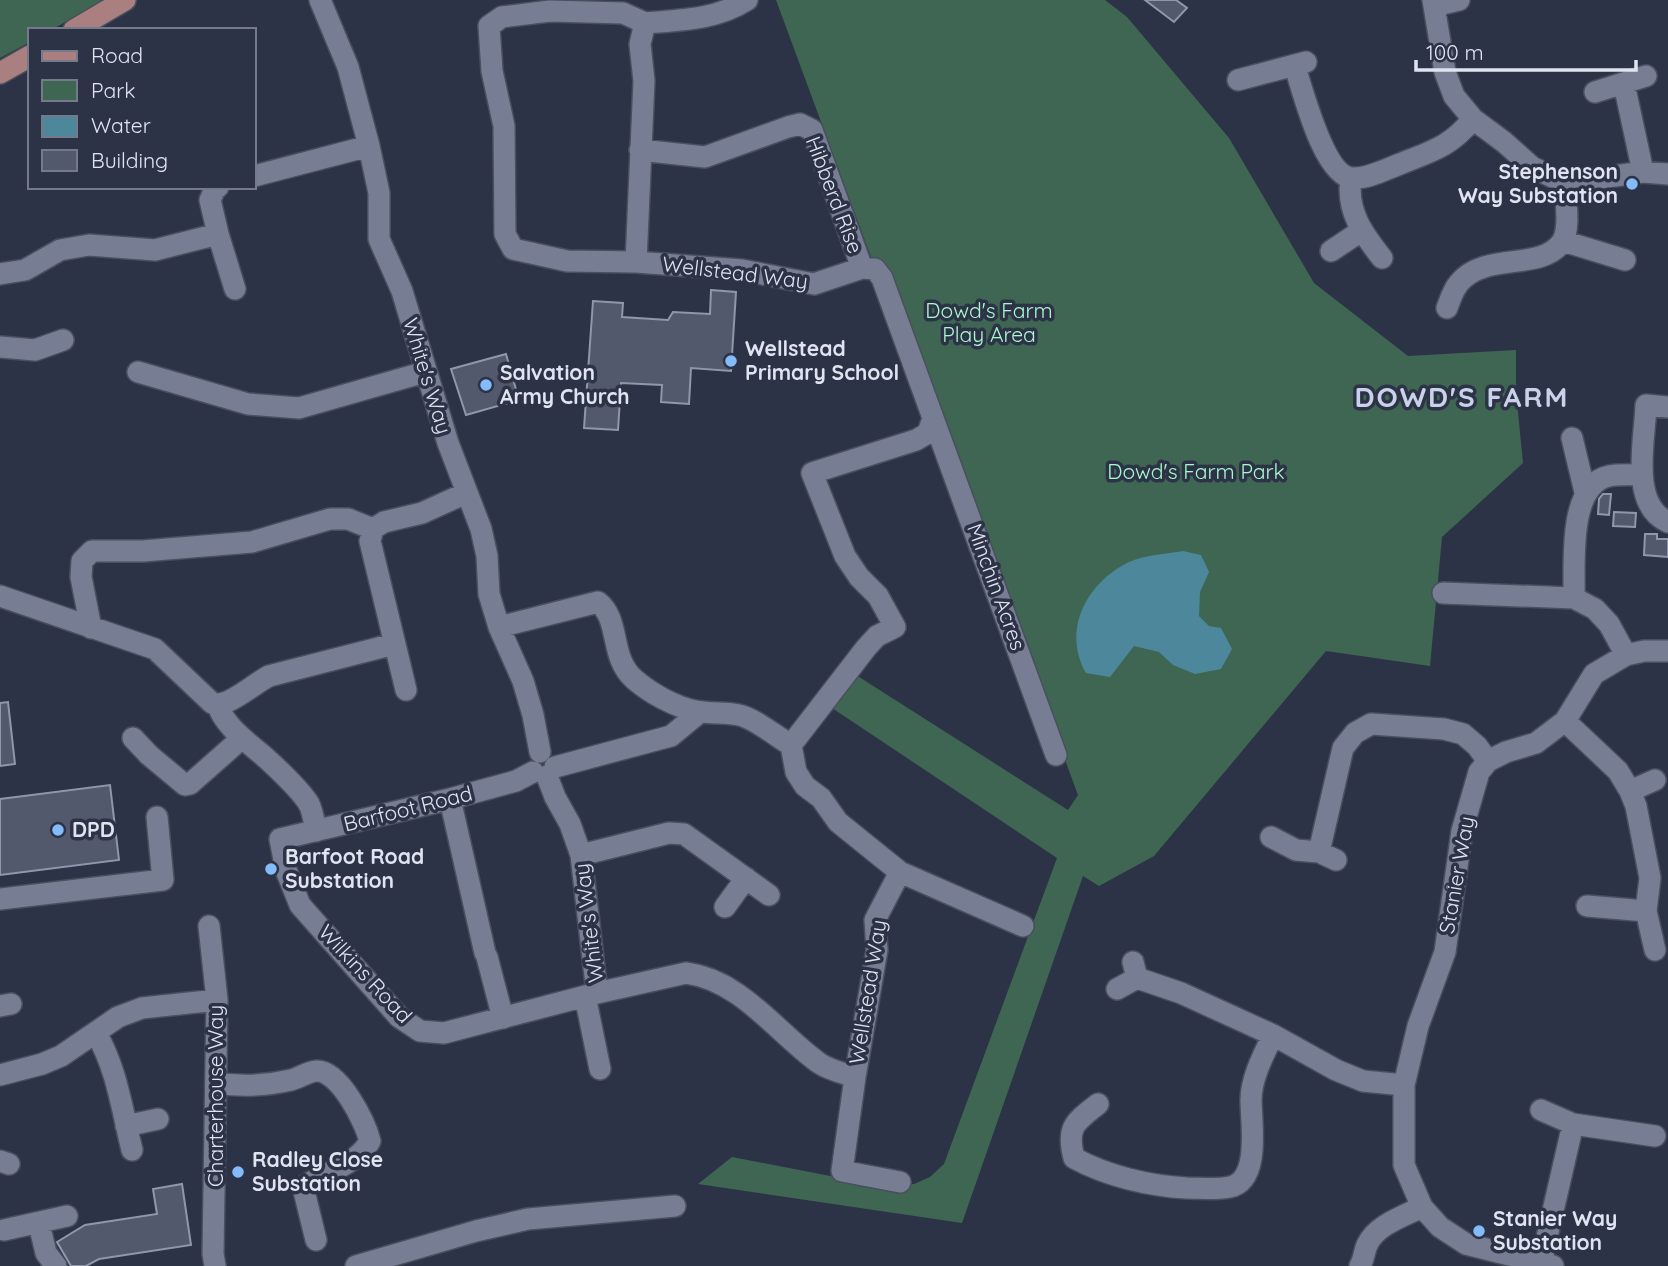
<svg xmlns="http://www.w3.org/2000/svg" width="1668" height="1266" viewBox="0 0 1668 1266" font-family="Quicksand,sans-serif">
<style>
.green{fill:#3f6652}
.water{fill:#4d879c}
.building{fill:#52596d;stroke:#8f97ad;stroke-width:2}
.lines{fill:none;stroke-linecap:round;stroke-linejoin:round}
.minor-casing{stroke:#4a4f5e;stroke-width:24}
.major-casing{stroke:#4a4f5e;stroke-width:24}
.minor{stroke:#777e94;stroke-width:21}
.major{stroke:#a9807f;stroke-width:21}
.poi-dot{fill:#84bcfb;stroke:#2d3346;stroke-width:2.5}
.labels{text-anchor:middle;stroke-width:7;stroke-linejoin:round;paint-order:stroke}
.poi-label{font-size:21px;font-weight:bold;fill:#e0e4f1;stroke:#2d3346;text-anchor:start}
.street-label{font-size:21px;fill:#e0e4f1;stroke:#2d3346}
.park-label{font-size:21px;fill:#a7f8cd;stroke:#2d3346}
.district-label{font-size:28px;font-weight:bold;letter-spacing:2px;fill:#cad2ea;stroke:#2d3346}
</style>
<rect width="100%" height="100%" fill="#2d3346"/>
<!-- green -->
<path class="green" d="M 0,0 L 105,0 L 51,30 L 30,30 L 30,42 L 0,58 Z
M 776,0 L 1105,0 L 1127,17 L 1229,138 L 1314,283 L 1408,356 L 1516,350 L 1516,392 L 1523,463 L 1442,537 L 1430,666 L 1326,651 L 1154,856 L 1099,886 L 1083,876 L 962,1223 L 698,1184 L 732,1157 L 887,1187 L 914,1184 L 930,1177 L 944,1164 L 1057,858 L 832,708 L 856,675 L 1068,810 L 1078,795 L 883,265 L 871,257 Z"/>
<!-- water -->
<path class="water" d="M 1183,551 L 1201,555 L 1209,572 L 1200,592 L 1199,616 L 1209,626 L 1221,628 L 1232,649 L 1221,669 L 1195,674 L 1173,665 L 1159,652 L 1134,646 L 1110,677 L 1086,673 C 1062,630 1086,583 1129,562 C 1144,555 1166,554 1183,551 Z"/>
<!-- building -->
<path class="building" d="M 1145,0 L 1176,0 L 1187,8 L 1174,22 Z
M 711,290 L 736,292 L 731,371 L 691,368 L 689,404 L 661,402 L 662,385 L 621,383 L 618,430 L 584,428 L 593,301 L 623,303 L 622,317 L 668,320 L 673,312 L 710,314 Z
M 506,354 L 519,400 L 466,415 L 451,369 Z
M 1603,494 L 1611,494 L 1609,515 L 1598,514 L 1599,499 Z
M 1614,512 L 1636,513 L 1635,527 L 1613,526 Z
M 1645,534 L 1657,534 L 1657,539 L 1668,539 L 1668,557 L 1644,555 Z
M 8,702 L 15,764 L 0,766 L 0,703 Z
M 110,785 L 119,860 L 0,875 L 0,799 Z
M 182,1184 L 191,1245 L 99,1259 L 86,1266 L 71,1266 L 57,1242 L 85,1225 L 157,1214 L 153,1189 Z"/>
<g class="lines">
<!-- minor casing -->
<g class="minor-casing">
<path id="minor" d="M 320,0 L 348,67 L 369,146 L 379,193 L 379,239 L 402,291 L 448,443 L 481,529 L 487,556 L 489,594 L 499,627 L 523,681 L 533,715 L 540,752
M 747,0 C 716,20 680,20 645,23 L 640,44 L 644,81 L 636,262 L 742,270 L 814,284 L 862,268 L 875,269 L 882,278 L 1056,755
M 1433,0 L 1445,72 L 1454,96 L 1473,119 L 1504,142 L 1532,167 L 1565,183 L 1643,172 L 1668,174
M 1434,6 L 1459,0
M 1295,67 C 1303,91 1324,177 1353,178 C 1368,179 1386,169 1400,164 C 1432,151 1450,147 1473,119
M 1238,80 L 1306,62
M 1624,84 L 1643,172
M 1595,92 L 1646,76
M 640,150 L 705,157 L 788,127 L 800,124 L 812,130 L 862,268
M 254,176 L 369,146
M 1351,179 C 1346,211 1363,234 1382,258
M 218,187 L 215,189 L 210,200 L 218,234 L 235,289
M 1563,241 L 1625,260
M 1331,251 L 1361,231
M 636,262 L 567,261 L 513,249 L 505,234 L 504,126 L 492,71 L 489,26 L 502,17 L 550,11 L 623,13 L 645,23
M 0,274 L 25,270 L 60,250 L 89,245 L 155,250 L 218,234
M 1447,308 C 1450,300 1453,290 1459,283 C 1485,251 1541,272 1562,242 C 1571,228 1565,199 1565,183
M 0,347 L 35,350 L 63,340
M 138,372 L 248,404 L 299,408 L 425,372
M 1668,407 L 1646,405 C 1645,439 1629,505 1668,522
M 932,421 L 928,433 L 916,440 L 812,473 L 845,556 L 859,577 L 878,596 L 895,627 L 877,636 L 866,648 L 791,745 L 796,772 L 805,786 L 821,798 L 838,822 L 859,839 L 900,872 L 1023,926
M 1572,438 L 1585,492
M 1443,593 L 1574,598 L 1595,609 L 1609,624 L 1626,655
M 0,596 L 155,649 L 212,703 C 227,709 253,684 269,676 L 394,644
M 1574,598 C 1575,565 1567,485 1609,476 C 1619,474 1631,475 1642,475
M 499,627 L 598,602 C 621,620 609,657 634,679 C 650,693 675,707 696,711 C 710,714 726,712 739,715 C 754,718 777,737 791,745
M 91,628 L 81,577 L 82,561 L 92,551 L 143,551 L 252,542 L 330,519 L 348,519 L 373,529
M 406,690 L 370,541 L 373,529 L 384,522 L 422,513 L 466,493
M 218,706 C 224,723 240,736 254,748 C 268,759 300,789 309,804 C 313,812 314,822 316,831
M 1565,721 L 1618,771 L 1630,791 L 1636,806 L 1650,878 L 1646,911 L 1655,950
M 133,738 L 149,755 L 185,785 L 190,784 L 242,738
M 555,767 L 671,736 L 700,712
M 533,772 L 516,781 L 450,799 L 280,839 L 286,870 L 300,905 L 399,1017 L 420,1031 L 444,1033 L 597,993 L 686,973 C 741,980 777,1033 819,1063 C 829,1070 843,1073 855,1077 L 877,950 L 875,920 L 900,872
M 547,776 L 555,797 L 570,824 L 581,855 L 597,993
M 1630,791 L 1655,780
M 450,799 L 485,953
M 1271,837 L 1296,850 L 1319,852 L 1336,860
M 1319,852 L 1343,748 L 1355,733 L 1371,724 L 1444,729 L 1463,734 L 1477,746 L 1488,761
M 581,855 L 669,833 L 684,834 L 769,895
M 0,899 L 163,880 L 157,817
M 1587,906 L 1646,911
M 725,907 L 746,878
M 209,926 L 217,1000 L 213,1254 L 215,1266
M 487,957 L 503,1018
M 1133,962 L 1137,978 L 1181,993 L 1273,1035 L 1336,1070 L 1363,1081 L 1404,1085
M 1117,989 L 1137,978
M 585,996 L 600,1069
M 0,1006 L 11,1004
M 96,1033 C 117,1069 122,1110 132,1150
M 0,1075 L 42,1064 L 61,1056 L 118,1017 L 142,1008 L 217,1000
M 855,1077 L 842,1171 L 900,1182
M 216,1083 C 242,1087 265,1086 291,1080 C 299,1078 309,1071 317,1071 C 340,1071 365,1122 370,1141 C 357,1165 325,1172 303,1187 L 316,1240
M 1098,1104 C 1075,1122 1066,1127 1074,1158 C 1107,1176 1149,1186 1187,1188 C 1201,1188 1216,1190 1230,1187 C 1261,1180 1251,1122 1251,1100 C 1251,1078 1264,1054 1273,1035
M 1541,1110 L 1573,1124 L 1655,1136
M 126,1126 L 158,1119
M 0,1161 L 9,1164
M 39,1224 L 46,1253 L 56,1266
M 4,1230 L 67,1216
M 1541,1263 L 1573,1124
M 356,1266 L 476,1231 L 528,1219 L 675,1206
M 1360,1266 C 1364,1259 1364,1252 1367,1245 C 1376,1225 1404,1216 1422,1207
M 1553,1266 L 1466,1244 L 1440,1227 L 1422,1207 L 1404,1165 L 1404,1085 L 1418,1026 L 1445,952 L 1462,831 L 1479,772 L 1488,761 L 1506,752 L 1536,743 L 1565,721 L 1594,674 L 1626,655 L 1644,651 L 1668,651"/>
</g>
<!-- major casing -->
<g class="major-casing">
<path id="major" d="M 74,30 L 125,0
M 0,73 L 30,56"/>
</g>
<!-- minor -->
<use href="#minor" class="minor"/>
<!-- major -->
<use href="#major" class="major"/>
</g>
<!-- markers -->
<g class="poi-dot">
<circle cx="1632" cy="184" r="7"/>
<circle cx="731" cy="361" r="7"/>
<circle cx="486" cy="385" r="7"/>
<circle cx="58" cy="830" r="7"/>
<circle cx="271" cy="869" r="7"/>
<circle cx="238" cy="1172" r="7"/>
<circle cx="1479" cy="1231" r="7"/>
</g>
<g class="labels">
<!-- poi labels -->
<g class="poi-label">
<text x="1618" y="179" text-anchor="end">Stephenson<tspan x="1618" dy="24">Way Substation</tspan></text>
<text x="745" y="356">Wellstead<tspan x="745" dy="24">Primary School</tspan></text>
<text x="500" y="380">Salvation<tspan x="500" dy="24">Army Church</tspan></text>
<text x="72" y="837">DPD</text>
<text x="285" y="864">Barfoot Road<tspan x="285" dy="24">Substation</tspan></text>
<text x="252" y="1167">Radley Close<tspan x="252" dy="24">Substation</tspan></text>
<text x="1493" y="1226">Stanier Way<tspan x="1493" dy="24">Substation</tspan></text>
</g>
<!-- street labels -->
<g class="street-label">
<text transform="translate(834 195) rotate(69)" y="7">Hibberd Rise</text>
<text transform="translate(735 273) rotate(7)" y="7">Wellstead Way</text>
<text transform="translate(427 376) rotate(73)" y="7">White's Way</text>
<text transform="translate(996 587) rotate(70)" y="7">Minchin Acres</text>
<text transform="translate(408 809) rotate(-14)" y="7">Barfoot Road</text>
<text transform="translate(1457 875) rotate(-80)" y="7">Stanier Way</text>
<text transform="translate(589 923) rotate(-97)" y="7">White's Way</text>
<text transform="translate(365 974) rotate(47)" y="7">Wilkins Road</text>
<text transform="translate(868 992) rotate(-81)" y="7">Wellstead Way</text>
<text transform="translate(216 1096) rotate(-90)" y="7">Charterhouse Way</text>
</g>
<!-- park labels -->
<g class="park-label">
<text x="989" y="318">Dowd's Farm<tspan x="989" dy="24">Play Area</tspan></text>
<text x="1196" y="479">Dowd's Farm Park</text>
</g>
<!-- district labels -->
<g class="district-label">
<text x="1462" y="407">DOWD'S FARM</text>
</g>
</g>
<!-- legend -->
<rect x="28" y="28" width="228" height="161" fill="#2d3346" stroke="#757a8a" stroke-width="2"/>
<rect x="42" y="51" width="35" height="10" fill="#a9807f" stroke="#757a8a" stroke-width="2"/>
<text x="91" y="63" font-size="21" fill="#e0e4f1">Road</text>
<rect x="42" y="80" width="35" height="21" fill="#3f6652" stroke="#757a8a" stroke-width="2"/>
<text x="91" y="98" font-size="21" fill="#e0e4f1">Park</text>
<rect x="42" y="116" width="35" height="21" fill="#4d879c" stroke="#757a8a" stroke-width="2"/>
<text x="91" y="133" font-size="21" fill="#e0e4f1">Water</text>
<rect x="42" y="150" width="35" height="21" fill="#52596d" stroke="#757a8a" stroke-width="2"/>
<text x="91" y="168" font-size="21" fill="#e0e4f1">Building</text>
<!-- scale -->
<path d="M1416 60v10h220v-10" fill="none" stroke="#e0e4f1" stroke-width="3.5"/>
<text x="1426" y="60" font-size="21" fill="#e0e4f1" stroke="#2d3346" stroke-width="5" paint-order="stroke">100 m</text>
</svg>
